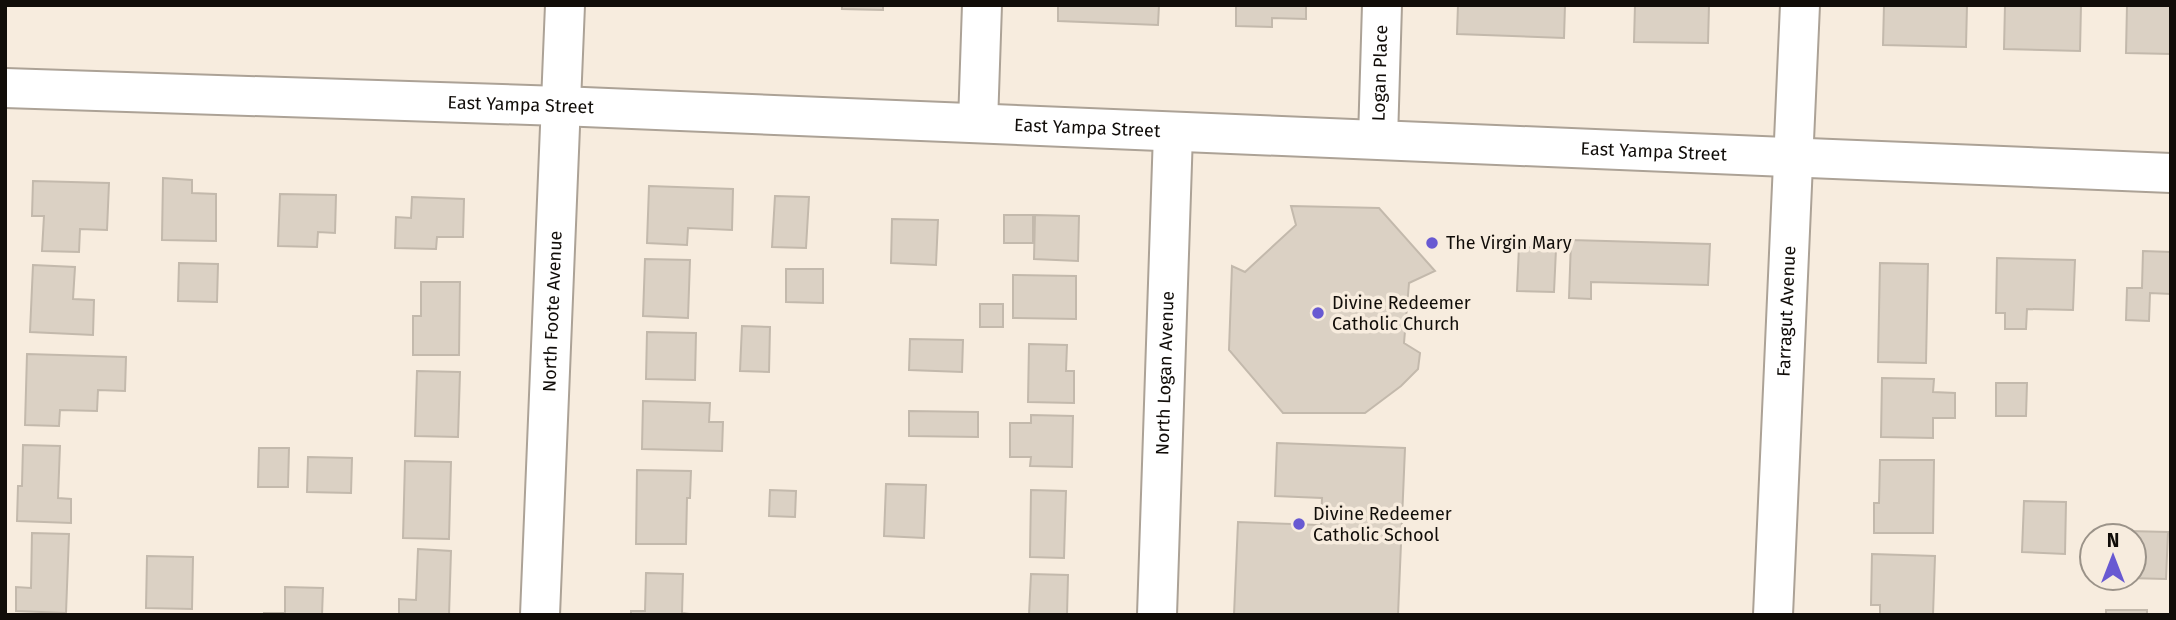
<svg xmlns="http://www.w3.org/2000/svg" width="2176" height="620" viewBox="0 0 2176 620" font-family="'Fira Sans',sans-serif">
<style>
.building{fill:#dbd1c4;stroke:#c3b9ac;stroke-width:2}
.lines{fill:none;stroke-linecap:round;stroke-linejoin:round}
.minor-casing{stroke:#aca296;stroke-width:42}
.minor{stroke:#fff;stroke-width:38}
.poi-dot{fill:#6859d2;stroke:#f7ecde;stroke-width:2.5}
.labels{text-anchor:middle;stroke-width:7;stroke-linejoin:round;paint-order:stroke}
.street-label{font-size:18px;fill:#110d09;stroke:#f7ecde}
.poi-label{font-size:18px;fill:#110d09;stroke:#f7ecde;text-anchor:start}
</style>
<rect width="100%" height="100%" fill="#f7ecde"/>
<!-- building -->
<path class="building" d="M 842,5 L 883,5 L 883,10 L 842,9 Z
M 1058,5 L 1159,5 L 1158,25 L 1058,21 Z
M 1236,5 L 1306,5 L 1306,19 L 1272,18 L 1272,27 L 1236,26 Z
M 1458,5 L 1565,5 L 1564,38 L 1457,34 Z
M 1635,5 L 1709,5 L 1708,43 L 1634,42 Z
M 1884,5 L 1967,5 L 1966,47 L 1883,45 Z
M 2005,5 L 2081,5 L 2080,51 L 2004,49 Z
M 2127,5 L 2171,5 L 2171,54 L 2126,53 Z
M 163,178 L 192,180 L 192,193 L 216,194 L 216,241 L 162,240 Z
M 33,181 L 109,183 L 107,230 L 80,229 L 79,252 L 42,251 L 44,216 L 32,216 Z
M 649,186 L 733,189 L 732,230 L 688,228 L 687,245 L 647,243 Z
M 280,194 L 336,195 L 335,233 L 318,232 L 317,247 L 278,246 Z
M 775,196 L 809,197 L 806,248 L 772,247 Z
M 412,197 L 464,199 L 463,237 L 437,237 L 436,249 L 395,248 L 396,217 L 411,218 Z
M 1291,206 L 1379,208 L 1435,271 L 1409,283 L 1404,343 L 1420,353 L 1418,369 L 1401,386 L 1365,413 L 1283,413 L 1229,350 L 1232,266 L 1245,272 L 1296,225 Z
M 1004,215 L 1033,215 L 1033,243 L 1004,243 Z
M 1035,215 L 1079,216 L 1078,261 L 1034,259 Z
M 892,219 L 938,220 L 936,265 L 891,263 Z
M 1571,240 L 1710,244 L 1708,285 L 1591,282 L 1591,299 L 1569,298 Z
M 1519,247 L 1556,249 L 1554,292 L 1517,291 Z
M 2143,251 L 2171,252 L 2171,294 L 2150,293 L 2149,321 L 2126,320 L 2127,288 L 2142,288 Z
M 1997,258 L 2075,260 L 2073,310 L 2027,309 L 2026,329 L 2005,329 L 2005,313 L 1996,313 Z
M 645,259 L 690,260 L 688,318 L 643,316 Z
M 179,263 L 218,264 L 217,302 L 178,301 Z
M 1880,263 L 1928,264 L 1926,363 L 1878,362 Z
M 33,265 L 75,267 L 73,299 L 94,300 L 93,335 L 30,332 Z
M 786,269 L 823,269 L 823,303 L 786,302 Z
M 1013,275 L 1076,276 L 1076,319 L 1013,318 Z
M 421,282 L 460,282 L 459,355 L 413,355 L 413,316 L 421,316 Z
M 980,304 L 1003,304 L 1003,327 L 980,327 Z
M 742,326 L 770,327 L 769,372 L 740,371 Z
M 647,332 L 696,333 L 695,380 L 646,379 Z
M 910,339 L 963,340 L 962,372 L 909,370 Z
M 1029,344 L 1067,345 L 1066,371 L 1074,371 L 1074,403 L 1028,402 Z
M 27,354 L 126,357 L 125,391 L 98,390 L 97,411 L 60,410 L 59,426 L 25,425 Z
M 417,371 L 460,372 L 458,437 L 415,436 Z
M 1882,378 L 1934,379 L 1933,392 L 1955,393 L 1955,418 L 1933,418 L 1933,438 L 1881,437 Z
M 1996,383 L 2027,383 L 2026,416 L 1996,416 Z
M 643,401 L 710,403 L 709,422 L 723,422 L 722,451 L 642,449 Z
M 909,411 L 978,412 L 978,437 L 909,436 Z
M 1031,415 L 1073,416 L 1072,467 L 1030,466 L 1031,457 L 1010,457 L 1010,423 L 1031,423 Z
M 1277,443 L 1405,448 L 1398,615 L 1234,615 L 1238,522 L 1321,525 L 1322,498 L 1275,496 Z
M 23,445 L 60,446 L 58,498 L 71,499 L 71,523 L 17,521 L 18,486 L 22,486 Z
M 259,448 L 289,448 L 288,487 L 258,487 Z
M 308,457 L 352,458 L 351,493 L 307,492 Z
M 1880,460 L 1934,460 L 1933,533 L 1874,533 L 1874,503 L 1879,503 Z
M 405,461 L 451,462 L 449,539 L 403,538 Z
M 637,470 L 691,471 L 690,498 L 687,498 L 686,544 L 636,544 Z
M 886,484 L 926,485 L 924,538 L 884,536 Z
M 770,490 L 796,491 L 795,517 L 769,516 Z
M 1031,490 L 1066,491 L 1064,558 L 1030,557 Z
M 2024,501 L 2066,502 L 2065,554 L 2022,552 Z
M 2128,531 L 2168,532 L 2166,579 L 2127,578 L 2134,578 L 2134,536 L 2128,536 Z
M 32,533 L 69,534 L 66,613 L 16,611 L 16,587 L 31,588 Z
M 418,549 L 451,551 L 449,615 L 399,615 L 399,599 L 416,600 Z
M 1872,554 L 1935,556 L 1933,615 L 1880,615 L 1880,605 L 1871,605 Z
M 147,556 L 193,557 L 192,609 L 146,608 Z
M 646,573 L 683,574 L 682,613 L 698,615 L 631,615 L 631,611 L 645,611 Z
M 1031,574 L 1068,575 L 1067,615 L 1029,615 Z
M 285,587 L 323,588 L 322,615 L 264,615 L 264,613 L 285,613 Z
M 2106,610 L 2147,610 L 2147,615 L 2106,615 Z"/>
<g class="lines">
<!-- minor casing -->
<g class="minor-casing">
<g id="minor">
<path id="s1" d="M 5,88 L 560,106 L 2171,173"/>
<path d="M 978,123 L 982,5"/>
<path id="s2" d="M 1378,139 L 1382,5"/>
<path id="s3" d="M 540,615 L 565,5"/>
<path id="s4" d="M 1157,615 L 1173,133"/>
<path id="s5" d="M 1773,615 L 1800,5"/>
</g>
</g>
<!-- minor -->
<use href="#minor" class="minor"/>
</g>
<!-- markers -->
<g class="poi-dot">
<circle cx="1432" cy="243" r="7"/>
<circle cx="1318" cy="313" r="7"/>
<circle cx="1299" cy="524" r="7"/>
</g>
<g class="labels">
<!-- street labels -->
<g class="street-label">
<text dy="6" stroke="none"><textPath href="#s2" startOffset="66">Logan Place</textPath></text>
<text dy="6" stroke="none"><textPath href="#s1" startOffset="516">East Yampa Street</textPath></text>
<text dy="6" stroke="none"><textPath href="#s1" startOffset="1083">East Yampa Street</textPath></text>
<text dy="6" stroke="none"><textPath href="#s1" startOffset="1650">East Yampa Street</textPath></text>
<text dy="6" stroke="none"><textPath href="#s3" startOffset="304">North Foote Avenue</textPath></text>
<text dy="6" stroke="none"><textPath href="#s5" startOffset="304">Farragut Avenue</textPath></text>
<text dy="6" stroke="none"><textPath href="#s4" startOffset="242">North Logan Avenue</textPath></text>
</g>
<!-- poi labels -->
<g class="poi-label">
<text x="1446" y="249">The Virgin Mary</text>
<text x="1332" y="309">Divine Redeemer<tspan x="1332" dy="21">Catholic Church</tspan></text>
<text x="1313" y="520">Divine Redeemer<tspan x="1313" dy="21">Catholic School</tspan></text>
</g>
</g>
<!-- border -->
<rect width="2176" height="620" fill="none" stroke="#110d09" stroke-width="14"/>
<!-- north arrow -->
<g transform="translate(2113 557)"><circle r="33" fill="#f7ecde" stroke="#9b9389" stroke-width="2"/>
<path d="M0-5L12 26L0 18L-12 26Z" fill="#6859d2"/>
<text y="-10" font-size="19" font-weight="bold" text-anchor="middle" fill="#110d09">N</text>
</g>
</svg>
